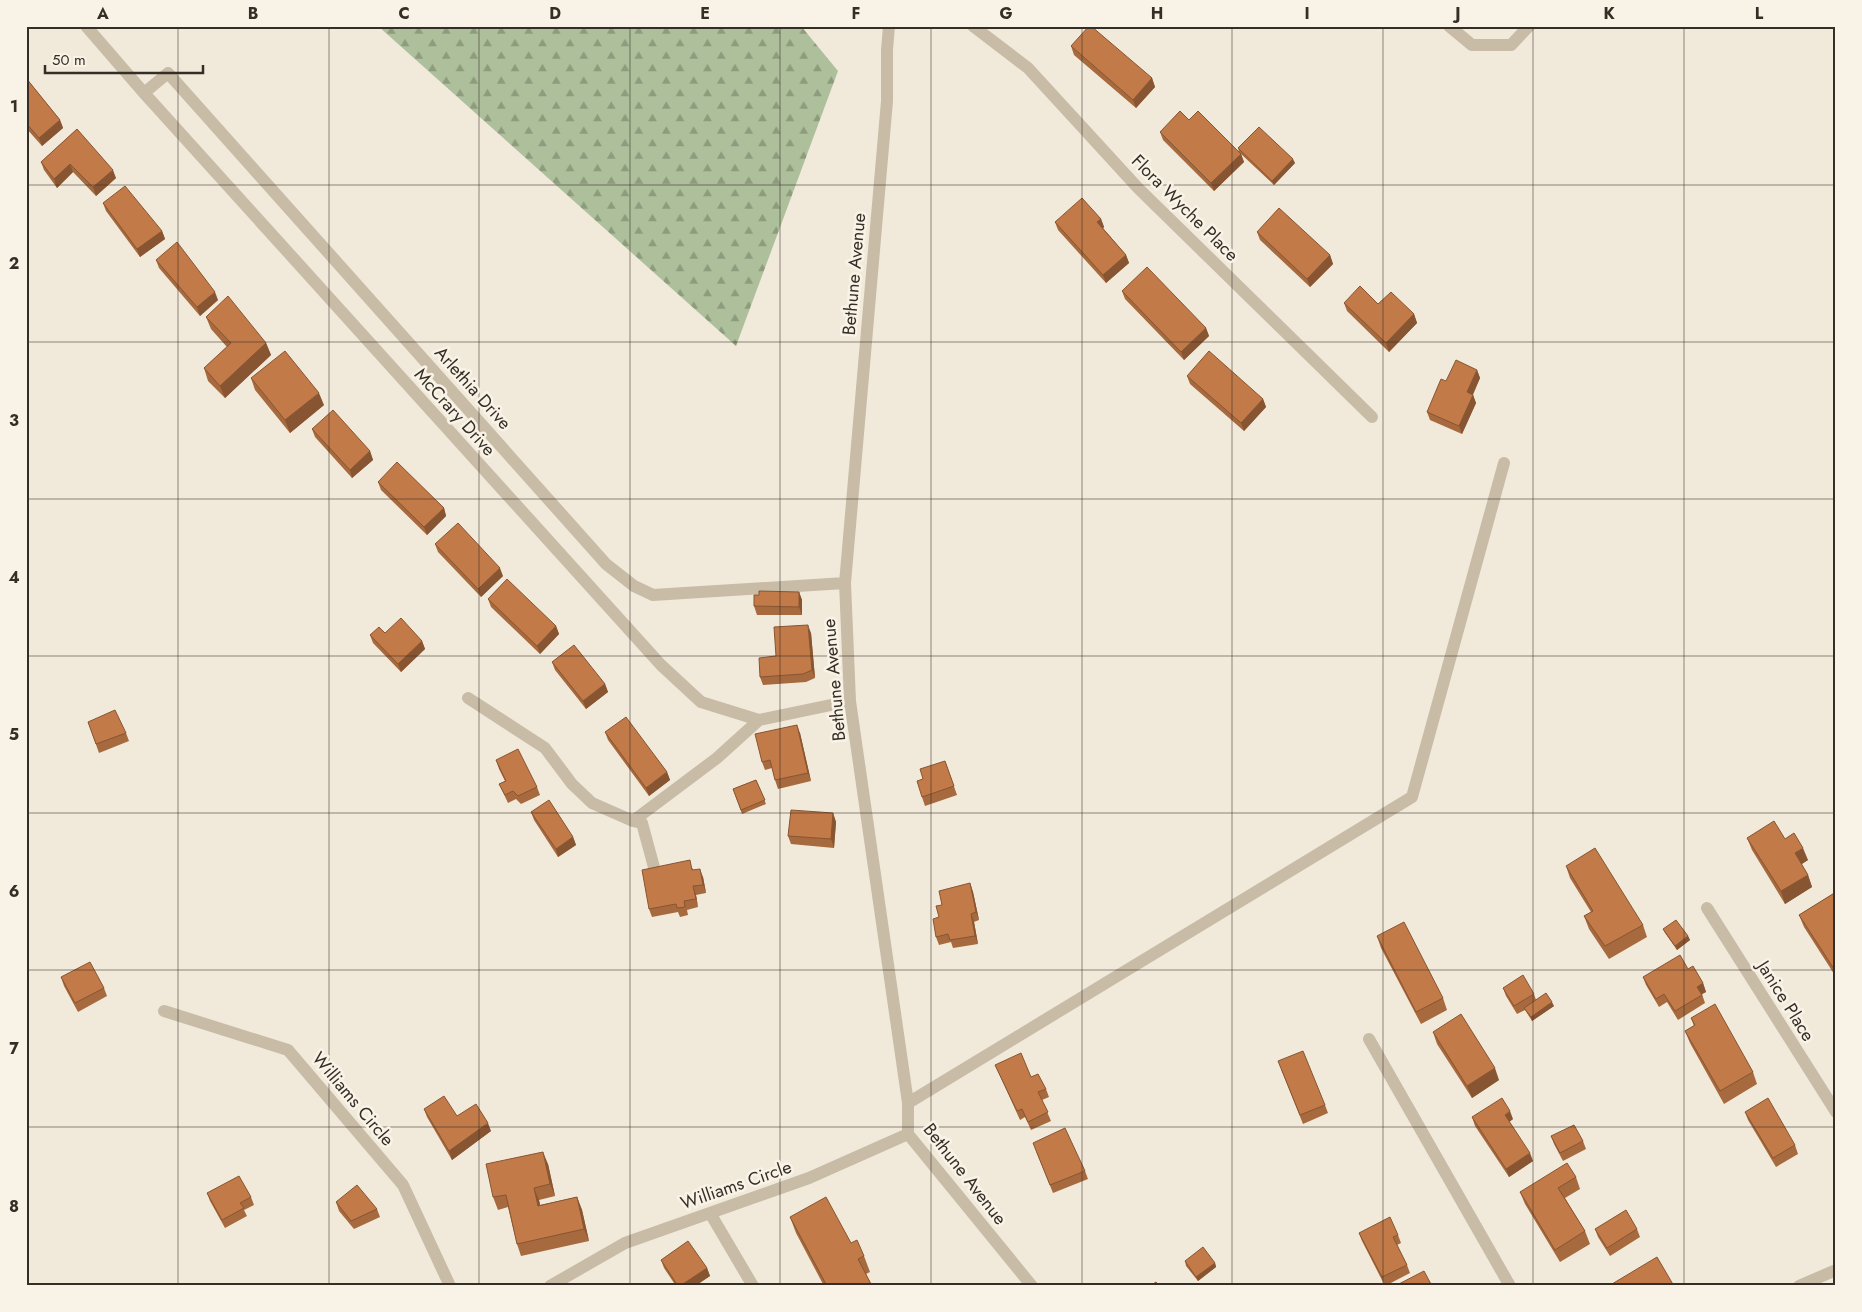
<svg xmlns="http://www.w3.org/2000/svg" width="1862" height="1312" viewBox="0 0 1862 1312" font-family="Jost,sans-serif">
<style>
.forest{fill:url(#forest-firs)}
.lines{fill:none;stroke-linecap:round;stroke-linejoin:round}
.minor{stroke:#c8bca7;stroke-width:12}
.wall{fill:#a7693e}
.shaded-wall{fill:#885532}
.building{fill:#c27a48;stroke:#885532}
.grid{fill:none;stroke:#352e27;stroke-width:1;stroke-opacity:0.55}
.labels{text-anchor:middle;stroke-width:5;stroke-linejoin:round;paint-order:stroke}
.street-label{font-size:18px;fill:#352e27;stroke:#f9f3e7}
.neatline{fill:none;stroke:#352e27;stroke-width:2}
.grid-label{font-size:16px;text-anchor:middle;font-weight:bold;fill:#352e27}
</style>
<defs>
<pattern id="forest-firs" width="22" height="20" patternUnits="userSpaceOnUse" patternTransform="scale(1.25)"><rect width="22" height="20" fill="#adbf9b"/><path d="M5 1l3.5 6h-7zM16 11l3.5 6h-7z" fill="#8e9c7e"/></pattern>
</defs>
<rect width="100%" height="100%" fill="#f1eadb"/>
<!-- forest -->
<path class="forest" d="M 378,26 L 801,26 L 838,71 L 736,346 Z"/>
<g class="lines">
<!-- minor -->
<path class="minor" d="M 86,26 L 144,93 L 661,665 L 701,702 L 759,720 L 850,701
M 889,26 L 887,50 L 887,101 L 845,583 L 850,701 L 908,1103 L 908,1134 L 1032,1286
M 973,26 L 1028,68 L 1138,188 L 1372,417
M 1449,26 L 1472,45 L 1511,45 L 1529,26
M 144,93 L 168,73 L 606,564 L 634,586 L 653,595 L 845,583
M 468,698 L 545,748 L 572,784 L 592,803 L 633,821 L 717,758 L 759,720
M 633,821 L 642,823 L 655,871
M 1707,908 L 1836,1112
M 164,1011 L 288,1050 L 403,1185 L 450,1286
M 1369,1039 L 1510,1286
M 908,1103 L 1412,797 L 1504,463
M 710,1213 L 753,1286
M 550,1286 L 625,1243 L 809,1178 L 908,1134
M 1799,1286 L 1836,1270"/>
</g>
<!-- wall -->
<path class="wall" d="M 1071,46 L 1152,78 L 1155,87 L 1136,108 L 1074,55 Z
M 26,78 L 60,120 L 63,128 L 42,146 L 26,128 Z
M 1189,120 L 1239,152 L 1238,148 L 1295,163 L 1274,185 L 1241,154 L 1244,162 L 1214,191 L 1163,140 L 1160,132 Z
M 77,129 L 116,178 L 96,196 L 73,172 L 57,188 L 44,170 L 41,162 Z
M 103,203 L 162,231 L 165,239 L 140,257 L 106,211 Z
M 1101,219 L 1104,227 L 1103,228 L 1126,255 L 1129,263 L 1106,283 L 1058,230 L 1055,222 Z
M 1257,232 L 1330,255 L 1333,264 L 1310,287 L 1260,240 Z
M 156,260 L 218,300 L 200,316 L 159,268 Z
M 1122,291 L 1206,328 L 1209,336 L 1184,360 L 1125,299 Z
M 1344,303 L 1378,304 L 1414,314 L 1417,323 L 1389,352 L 1347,311 Z
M 206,317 L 266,343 L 271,355 L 225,398 L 208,381 L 204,368 L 227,347 L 211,329 Z
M 1477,370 L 1480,378 L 1473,395 L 1476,403 L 1462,434 L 1430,420 L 1427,412 L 1446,381 Z
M 1187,376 L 1263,399 L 1266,407 L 1244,431 L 1190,384 Z
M 251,378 L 324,405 L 290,433 L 255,390 Z
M 312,429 L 370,451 L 373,460 L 352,478 L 315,437 Z
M 378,482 L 444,508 L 446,516 L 427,535 L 381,490 Z
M 435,544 L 503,576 L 481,597 L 438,552 Z
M 799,592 L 802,600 L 802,615 L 757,615 L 754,606 Z
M 488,599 L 556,626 L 559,634 L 540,654 L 491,607 Z
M 385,633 L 422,641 L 425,649 L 401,672 L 373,643 L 370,635 Z
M 811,633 L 815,678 L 806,682 L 763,685 L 760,677 L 776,656 Z
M 552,662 L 605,684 L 608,692 L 586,709 L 555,670 Z
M 88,722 L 126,733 L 129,741 L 99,753 Z
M 605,732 L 667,772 L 670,780 L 649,796 L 608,740 Z
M 800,733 L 811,781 L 778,789 L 775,780 L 772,768 L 765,770 L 762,762 Z
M 496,760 L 537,787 L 540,795 L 521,804 L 516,799 L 508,803 L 499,784 L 505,781 L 499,769 Z
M 945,761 L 957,795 L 925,806 L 922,797 L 923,779 Z
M 756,780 L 766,804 L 742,814 L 733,789 Z
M 531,812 L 573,837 L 576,845 L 558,857 L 534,820 Z
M 833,813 L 836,822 L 834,848 L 791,844 L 788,836 Z
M 1747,838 L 1785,839 L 1808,860 L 1801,864 L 1808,875 L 1812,887 L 1785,904 L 1752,850 Z
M 1566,866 L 1643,925 L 1647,937 L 1609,959 L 1589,929 L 1584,916 L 1591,912 L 1570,878 Z
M 693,868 L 693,870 L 703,877 L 706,893 L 696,895 L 698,907 L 687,910 L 688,915 L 680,917 L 678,912 L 652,917 L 649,909 Z
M 970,883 L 973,892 L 979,920 L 974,922 L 978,944 L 953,948 L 951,942 L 939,945 L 936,937 L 939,917 L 942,905 Z
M 1836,892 L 1836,977 L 1804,927 L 1799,915 Z
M 1663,929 L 1688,936 L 1690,940 L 1677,950 L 1665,933 Z
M 1377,936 L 1443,998 L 1447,1010 L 1421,1024 L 1381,948 Z
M 1688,969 L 1703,983 L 1706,992 L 1702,994 L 1705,1003 L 1678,1020 L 1667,1002 L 1659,1007 L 1646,985 L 1643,977 Z
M 61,977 L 104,988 L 107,996 L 78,1012 L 64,986 Z
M 1503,988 L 1534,994 L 1536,1000 L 1554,1006 L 1532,1021 L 1525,1010 L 1517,1014 L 1506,996 Z
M 1691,1018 L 1753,1072 L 1757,1084 L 1724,1104 L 1690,1043 L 1685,1031 L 1694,1026 Z
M 1433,1032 L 1499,1080 L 1472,1098 L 1437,1044 Z
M 995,1065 L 1046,1089 L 1049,1097 L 1042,1100 L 1051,1121 L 1031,1130 L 1025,1117 L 1020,1120 Z
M 1281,1069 L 1325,1105 L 1328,1113 L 1303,1124 Z
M 424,1109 L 457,1116 L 491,1131 L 452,1160 L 427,1117 Z
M 1745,1112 L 1795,1145 L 1798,1154 L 1776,1167 L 1748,1120 Z
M 1472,1117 L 1513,1119 L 1509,1122 L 1533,1161 L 1509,1177 L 1475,1126 Z
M 1551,1136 L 1583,1141 L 1586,1149 L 1563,1161 L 1554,1144 Z
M 1036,1151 L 1085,1171 L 1088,1179 L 1053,1193 Z
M 548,1164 L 555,1196 L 539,1200 L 540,1205 L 577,1197 L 582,1210 L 589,1241 L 521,1256 L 517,1244 L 508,1207 L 498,1210 L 493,1197 Z
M 1576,1177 L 1580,1189 L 1565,1198 L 1585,1231 L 1590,1244 L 1560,1262 L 1525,1204 L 1520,1192 Z
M 207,1193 L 251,1197 L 254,1205 L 244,1210 L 247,1216 L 225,1228 L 210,1201 Z
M 336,1202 L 377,1209 L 380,1217 L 354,1229 L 339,1211 Z
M 790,1217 L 851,1243 L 864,1256 L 870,1272 L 866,1274 L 872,1286 L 824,1286 L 796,1233 Z
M 1595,1229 L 1637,1229 L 1640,1237 L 1610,1256 L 1598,1237 Z
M 1359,1233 L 1398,1235 L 1401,1243 L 1397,1245 L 1407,1265 L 1410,1273 L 1385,1286 L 1362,1241 Z
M 661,1260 L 707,1268 L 710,1276 L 695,1286 L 676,1286 L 664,1268 Z
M 1185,1261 L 1215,1263 L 1216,1267 L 1198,1281 L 1186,1266 Z"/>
<!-- shaded-wall -->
<path class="shaded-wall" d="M 1152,78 L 1155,87 L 1136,108 L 1133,100 Z
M 60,120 L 63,128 L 42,146 L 39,138 Z
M 1241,154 L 1244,162 L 1214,191 L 1211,183 Z
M 1293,159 L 1295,163 L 1274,185 L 1272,181 Z
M 70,164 L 73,172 L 57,188 L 54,179 Z
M 113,170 L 116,178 L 96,196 L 93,187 Z
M 1101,219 L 1104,227 L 1100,231 L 1097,222 Z
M 162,231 L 165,239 L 140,257 L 137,249 Z
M 1126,255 L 1129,263 L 1106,283 L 1103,275 Z
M 1330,255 L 1333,264 L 1310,287 L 1307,279 Z
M 215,292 L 218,300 L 200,316 L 197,307 Z
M 1414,314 L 1417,323 L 1389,352 L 1386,343 Z
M 1206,328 L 1209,336 L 1184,360 L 1181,352 Z
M 266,343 L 271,355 L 225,398 L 220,386 Z
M 1477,370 L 1480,378 L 1470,400 L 1467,392 Z
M 319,393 L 324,405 L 290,433 L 285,420 Z
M 1473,395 L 1476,403 L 1462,434 L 1459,426 Z
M 1263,399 L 1266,407 L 1244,431 L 1241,423 Z
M 370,451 L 373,460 L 352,478 L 350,470 Z
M 444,508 L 446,516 L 427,535 L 424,527 Z
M 500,568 L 503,576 L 481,597 L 478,589 Z
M 799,592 L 802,600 L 802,615 L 799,607 Z
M 808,625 L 811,633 L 815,678 L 812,670 Z
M 556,626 L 559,634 L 540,654 L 537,646 Z
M 422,641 L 425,649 L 401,672 L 398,664 Z
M 605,684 L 608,692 L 586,709 L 583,701 Z
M 797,725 L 800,733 L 811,781 L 808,773 Z
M 667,772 L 670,780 L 649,796 L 646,788 Z
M 833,813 L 836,822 L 834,848 L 831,839 Z
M 573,837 L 576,845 L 558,857 L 556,849 Z
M 1803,848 L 1808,860 L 1799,866 L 1795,853 Z
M 700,869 L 703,877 L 706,893 L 703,885 Z
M 1808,875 L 1812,887 L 1785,904 L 1781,891 Z
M 970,883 L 973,892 L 979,920 L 976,912 Z
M 693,886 L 696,895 L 698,907 L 696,899 Z
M 971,914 L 974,922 L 978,944 L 975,936 Z
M 1688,936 L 1690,940 L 1677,950 L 1675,946 Z
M 1703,983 L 1706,992 L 1700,995 L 1697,987 Z
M 1552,1002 L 1554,1006 L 1532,1021 L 1531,1017 Z
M 1495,1068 L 1499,1080 L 1472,1098 L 1467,1086 Z
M 1510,1111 L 1513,1119 L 1508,1123 L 1505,1115 Z
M 488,1123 L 491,1131 L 452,1160 L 449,1151 Z
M 543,1152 L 548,1164 L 555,1196 L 550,1184 Z
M 1530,1153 L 1533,1161 L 1509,1177 L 1506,1169 Z
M 534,1188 L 539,1200 L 543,1218 L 538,1206 Z
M 577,1197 L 582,1210 L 589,1241 L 584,1229 Z
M 1215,1263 L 1216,1267 L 1198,1281 L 1196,1277 Z
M 707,1268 L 710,1276 L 695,1286 L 680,1286 Z"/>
<!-- building -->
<path class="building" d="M 1089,26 L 1091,26 L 1152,78 L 1133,100 L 1071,46 Z
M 26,78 L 60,120 L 39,138 L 26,123 Z
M 1180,111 L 1189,120 L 1198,111 L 1241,154 L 1211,183 L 1160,132 Z
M 1259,127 L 1293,159 L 1272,181 L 1238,148 Z
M 77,129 L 113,170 L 93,187 L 70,164 L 54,179 L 41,162 Z
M 125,186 L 162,231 L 137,249 L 103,203 Z
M 1082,198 L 1101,219 L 1097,222 L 1126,255 L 1103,275 L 1055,222 Z
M 1279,208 L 1330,255 L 1307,279 L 1257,232 Z
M 177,242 L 215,292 L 197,307 L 156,260 Z
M 1147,267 L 1206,328 L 1181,352 L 1122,291 Z
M 1360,286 L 1378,304 L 1391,292 L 1414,314 L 1386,343 L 1344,303 Z
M 228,296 L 266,343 L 220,386 L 204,368 L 231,343 L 206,317 Z
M 285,351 L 319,393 L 285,420 L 251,378 Z
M 1209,351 L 1263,399 L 1241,423 L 1187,376 Z
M 1456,360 L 1477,370 L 1467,392 L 1473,395 L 1459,426 L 1427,412 L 1441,379 L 1446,381 Z
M 333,410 L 370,451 L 350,470 L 312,429 Z
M 397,462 L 444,508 L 424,527 L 378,482 Z
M 458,523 L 500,568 L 478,589 L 435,544 Z
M 507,579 L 556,626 L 537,646 L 488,599 Z
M 759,591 L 799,592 L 799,607 L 754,606 L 754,595 L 759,595 Z
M 401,618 L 422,641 L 398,664 L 370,635 L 379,627 L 385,633 Z
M 808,625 L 812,670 L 803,674 L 760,677 L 759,658 L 776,656 L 774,627 Z
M 574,645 L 605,684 L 583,701 L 552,662 Z
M 115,710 L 126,733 L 96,744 L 88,722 Z
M 626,717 L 667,772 L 646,788 L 605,732 Z
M 797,725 L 808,773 L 775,780 L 770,760 L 762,762 L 755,734 Z
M 518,749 L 537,787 L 518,796 L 513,791 L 505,795 L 499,784 L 506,781 L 496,760 Z
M 945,761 L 954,786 L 922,797 L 917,781 L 923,779 L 920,769 Z
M 756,780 L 765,800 L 741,810 L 733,789 Z
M 549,800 L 573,837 L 556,849 L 531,812 Z
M 791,810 L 833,813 L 831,839 L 788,836 Z
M 1774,821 L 1785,839 L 1794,833 L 1803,848 L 1795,853 L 1808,875 L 1781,891 L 1747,838 Z
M 1595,848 L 1643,925 L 1605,946 L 1584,916 L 1593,911 L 1566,866 Z
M 690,860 L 692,870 L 700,869 L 703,885 L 693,886 L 696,899 L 684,901 L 685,907 L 677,908 L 676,904 L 649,909 L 642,870 Z
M 970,883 L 976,912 L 971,914 L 975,936 L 950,940 L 948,934 L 936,937 L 933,919 L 939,917 L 936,906 L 942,905 L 939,891 Z
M 1836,892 L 1836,972 L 1799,915 Z
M 1676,920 L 1688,936 L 1675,946 L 1663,929 Z
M 1404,922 L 1443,998 L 1416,1012 L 1377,936 Z
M 1680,955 L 1688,969 L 1693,966 L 1703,983 L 1697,987 L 1702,995 L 1675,1011 L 1664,994 L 1656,999 L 1643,977 Z
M 90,962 L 104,988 L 75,1003 L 61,977 Z
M 1523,975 L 1534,994 L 1514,1006 L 1503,988 Z
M 1546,993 L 1552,1002 L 1531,1017 L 1524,1008 Z
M 1715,1004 L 1753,1072 L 1720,1091 L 1685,1031 L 1695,1025 L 1691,1018 Z
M 1461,1014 L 1495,1068 L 1467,1086 L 1433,1032 Z
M 1303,1051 L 1325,1105 L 1300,1115 L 1278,1061 Z
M 1021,1053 L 1031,1077 L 1038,1074 L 1046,1089 L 1038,1092 L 1048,1112 L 1028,1122 L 1022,1109 L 1017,1111 L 995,1065 Z
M 444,1096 L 457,1116 L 476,1104 L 488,1123 L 449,1151 L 424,1109 Z
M 1502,1098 L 1510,1111 L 1505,1115 L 1530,1153 L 1506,1169 L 1472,1117 Z
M 1768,1098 L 1795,1145 L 1773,1158 L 1745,1112 Z
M 1574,1125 L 1583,1141 L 1560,1153 L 1551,1136 Z
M 1065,1128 L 1085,1171 L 1050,1185 L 1033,1143 Z
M 543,1152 L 550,1184 L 534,1188 L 538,1206 L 577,1197 L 584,1229 L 517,1244 L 506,1195 L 493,1197 L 486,1164 Z
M 1567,1163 L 1576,1177 L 1558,1188 L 1585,1231 L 1555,1250 L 1520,1192 Z
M 239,1176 L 251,1197 L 240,1203 L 244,1208 L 222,1220 L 207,1193 Z
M 357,1185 L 377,1209 L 351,1221 L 336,1202 Z
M 826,1197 L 851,1243 L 857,1240 L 864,1256 L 858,1259 L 872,1286 L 827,1286 L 790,1217 Z
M 1626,1210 L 1637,1229 L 1607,1248 L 1595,1229 Z
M 1390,1217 L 1398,1235 L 1393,1237 L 1407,1265 L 1382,1277 L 1359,1233 Z
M 688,1241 L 707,1268 L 680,1286 L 678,1286 L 661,1260 Z
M 1203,1247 L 1215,1263 L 1196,1277 L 1185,1261 Z
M 1657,1257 L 1674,1286 L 1613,1286 L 1612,1284 Z
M 1424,1271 L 1432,1286 L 1395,1286 Z
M 1156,1282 L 1159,1286 L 1150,1286 Z"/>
<!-- grid -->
<path class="grid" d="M 178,26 L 178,1286M 329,26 L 329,1286M 479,26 L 479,1286M 630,26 L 630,1286M 780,26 L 780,1286M 931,26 L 931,1286M 1082,26 L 1082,1286M 1232,26 L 1232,1286M 1383,26 L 1383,1286M 1533,26 L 1533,1286M 1684,26 L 1684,1286M 26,185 L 1836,185M 26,342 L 1836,342M 26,499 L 1836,499M 26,656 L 1836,656M 26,813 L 1836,813M 26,970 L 1836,970M 26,1127 L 1836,1127"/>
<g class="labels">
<!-- street labels -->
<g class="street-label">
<text transform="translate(1185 208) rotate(45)" y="6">Flora Wyche Place</text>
<text transform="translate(854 274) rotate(-85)" y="6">Bethune Avenue</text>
<text transform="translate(473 388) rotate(48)" y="6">Arlethia Drive</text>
<text transform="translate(455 412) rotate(48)" y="6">McCrary Drive</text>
<text transform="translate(834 680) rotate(-95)" y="6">Bethune Avenue</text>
<text transform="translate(1786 1001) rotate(58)" y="6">Janice Place</text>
<text transform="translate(353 1099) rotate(50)" y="6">Williams Circle</text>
<text transform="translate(965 1174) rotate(52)" y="6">Bethune Avenue</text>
<text transform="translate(736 1185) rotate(-19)" y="6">Williams Circle</text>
</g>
</g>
<!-- border -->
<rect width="1862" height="1312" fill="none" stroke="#f9f3e7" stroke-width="55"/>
<!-- scale -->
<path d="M45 65v8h158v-8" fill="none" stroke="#352e27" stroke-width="2.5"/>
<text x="52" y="65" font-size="15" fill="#352e27" stroke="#f9f3e7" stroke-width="4" paint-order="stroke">50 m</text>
<rect x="28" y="28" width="1806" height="1256" class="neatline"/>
<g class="grid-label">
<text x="103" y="19">A</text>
<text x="253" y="19">B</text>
<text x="404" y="19">C</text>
<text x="555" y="19">D</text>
<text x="705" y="19">E</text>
<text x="856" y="19">F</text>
<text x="1006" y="19">G</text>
<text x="1157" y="19">H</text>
<text x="1307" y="19">I</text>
<text x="1458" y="19">J</text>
<text x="1609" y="19">K</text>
<text x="1759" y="19">L</text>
<text x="14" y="112">1</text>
<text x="14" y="269">2</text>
<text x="14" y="426">3</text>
<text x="14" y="583">4</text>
<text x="14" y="740">5</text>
<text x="14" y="897">6</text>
<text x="14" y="1054">7</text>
<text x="14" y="1212">8</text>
</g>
</svg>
